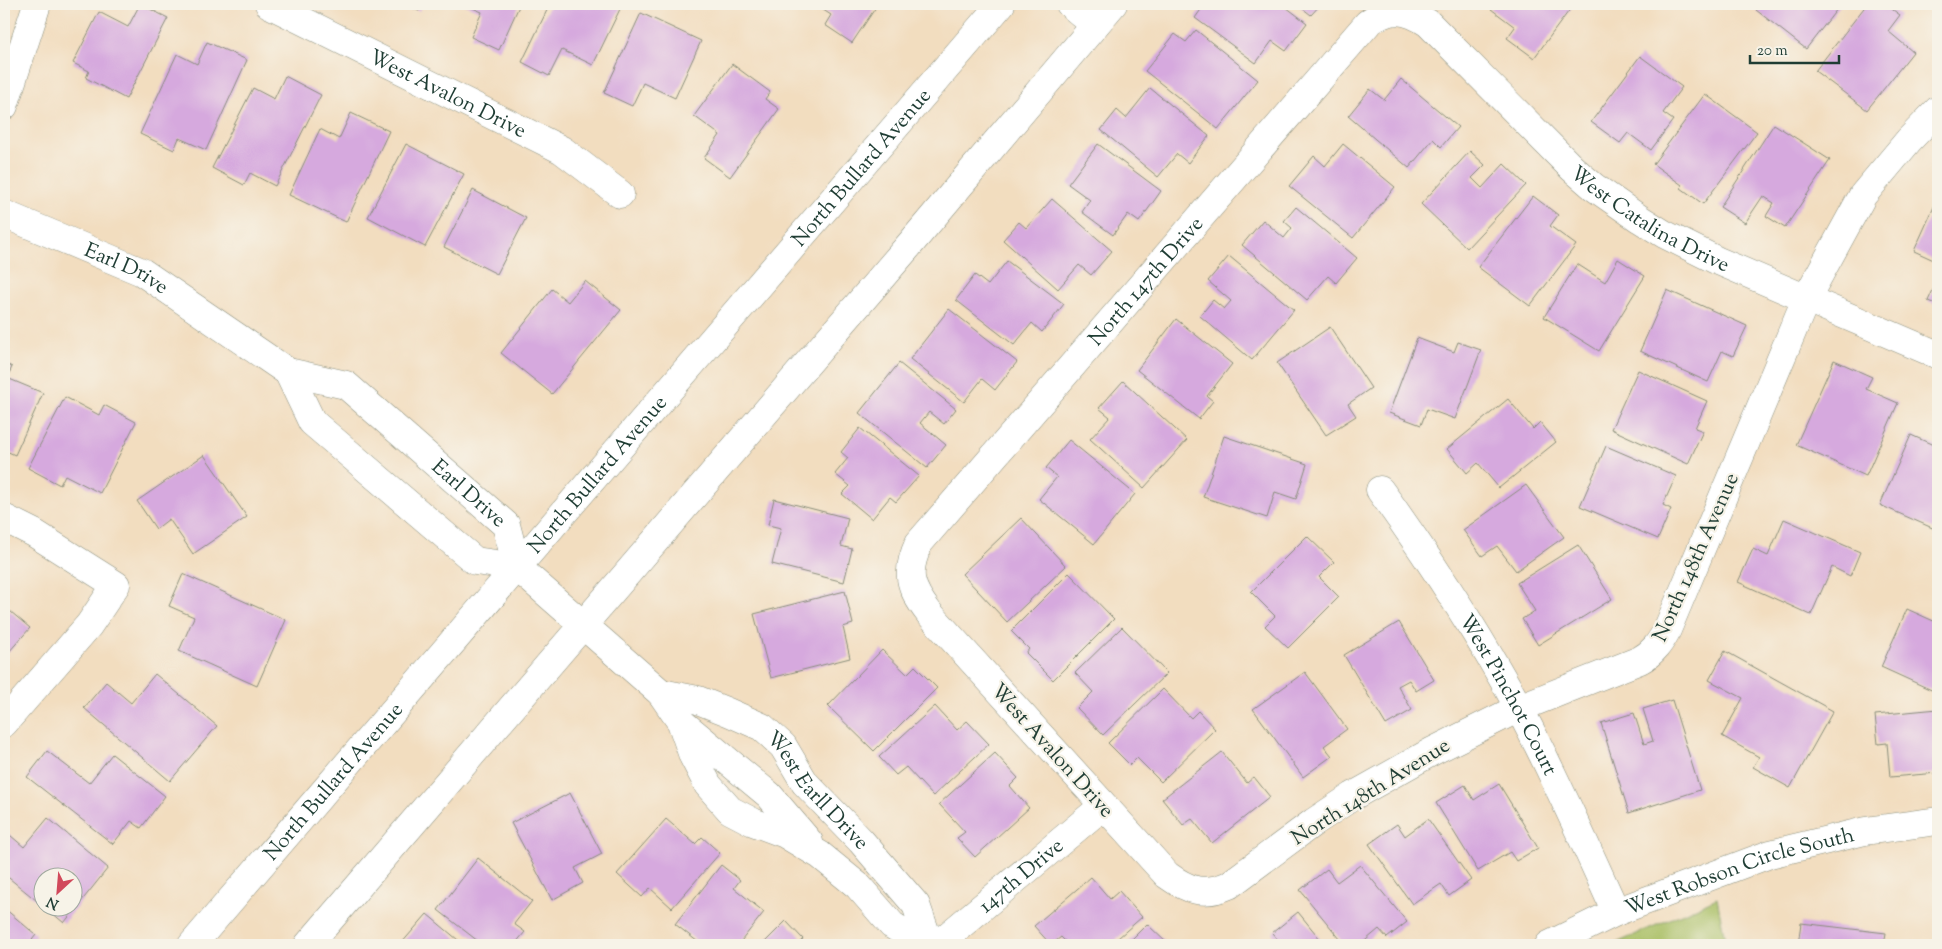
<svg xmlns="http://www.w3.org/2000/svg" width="1942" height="949" viewBox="0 0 1942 949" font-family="'Sorts Mill Goudy',serif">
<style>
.green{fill:#a7be62;stroke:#637e4b}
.building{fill:#d6a9de}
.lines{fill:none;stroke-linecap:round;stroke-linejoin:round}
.minor-casing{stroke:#888d7a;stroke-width:29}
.major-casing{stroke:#888d7a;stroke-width:29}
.minor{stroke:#fff;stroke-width:28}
.major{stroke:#fff;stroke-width:28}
.labels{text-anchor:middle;stroke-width:4.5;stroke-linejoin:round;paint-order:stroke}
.street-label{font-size:21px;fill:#1f3d34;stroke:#f7f3e8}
</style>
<rect width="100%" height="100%" fill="#f7f3e8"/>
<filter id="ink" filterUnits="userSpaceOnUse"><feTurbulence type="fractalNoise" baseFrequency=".02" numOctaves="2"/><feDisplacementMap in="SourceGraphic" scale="10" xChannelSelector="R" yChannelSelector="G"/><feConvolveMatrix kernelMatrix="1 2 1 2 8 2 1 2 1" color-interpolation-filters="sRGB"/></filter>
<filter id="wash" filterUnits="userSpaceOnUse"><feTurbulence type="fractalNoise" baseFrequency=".0096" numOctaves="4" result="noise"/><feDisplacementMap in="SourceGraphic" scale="20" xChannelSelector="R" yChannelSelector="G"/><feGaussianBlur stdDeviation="1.12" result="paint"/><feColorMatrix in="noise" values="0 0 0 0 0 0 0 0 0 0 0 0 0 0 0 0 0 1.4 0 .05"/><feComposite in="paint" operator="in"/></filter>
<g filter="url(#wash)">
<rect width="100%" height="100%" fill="#f2ddbf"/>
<!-- green -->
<path class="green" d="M 1717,898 L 1726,945 L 1612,945 Z"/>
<g id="blocks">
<!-- building -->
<path class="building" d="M 140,4 L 168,18 L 126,99 L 86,78 L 89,71 L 73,63 L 99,12 L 128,27 Z
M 404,4 L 422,4 L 419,11 Z
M 463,4 L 520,4 L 499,50 L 471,37 L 482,12 Z
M 550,4 L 615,4 L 621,7 L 593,65 L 562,50 L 549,76 L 522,62 Z
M 814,4 L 878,4 L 852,43 L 825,25 L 831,15 Z
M 1205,4 L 1282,4 L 1307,23 L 1286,51 L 1272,41 L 1256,63 L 1195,18 Z
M 1297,4 L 1321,4 L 1311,15 Z
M 1494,4 L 1574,4 L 1534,58 L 1507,38 L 1515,27 L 1491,9 Z
M 1761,4 L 1841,4 L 1806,49 L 1756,10 Z
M 1867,4 L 1885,4 L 1900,15 L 1888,31 L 1913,52 L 1867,110 L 1815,71 Z
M 641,13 L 701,41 L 675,98 L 643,83 L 632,106 L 604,93 Z
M 1196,30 L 1258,80 L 1218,129 L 1145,71 L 1175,34 L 1186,42 Z
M 207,42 L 247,60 L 206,150 L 179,138 L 174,150 L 140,134 L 177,54 L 197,64 Z
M 1640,56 L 1682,87 L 1663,113 L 1673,120 L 1651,150 L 1628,133 L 1620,143 L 1591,122 Z
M 732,64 L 770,92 L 765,99 L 779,109 L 730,177 L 704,158 L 720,135 L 694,116 Z
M 285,76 L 321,95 L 275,186 L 250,173 L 244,185 L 212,168 L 253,88 L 274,99 Z
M 1401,79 L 1458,127 L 1441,147 L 1433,139 L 1409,168 L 1348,116 L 1370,89 L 1384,100 Z
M 1150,88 L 1209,136 L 1188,163 L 1177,154 L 1158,177 L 1101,130 L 1117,110 L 1126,118 Z
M 1705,94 L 1757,132 L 1703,204 L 1681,188 L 1682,185 L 1653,164 Z
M 351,113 L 389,131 L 346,222 L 289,195 L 320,129 L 339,139 Z
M 1774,124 L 1830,160 L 1785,228 L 1766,216 L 1774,203 L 1763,196 L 1745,223 L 1720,207 Z
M 406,144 L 464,174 L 425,247 L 368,217 Z
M 1098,144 L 1161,191 L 1139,222 L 1128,214 L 1113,235 L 1082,212 L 1090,200 L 1068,184 Z
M 1343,144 L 1395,187 L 1353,238 L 1289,186 L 1314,156 L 1325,166 Z
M 1470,151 L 1485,165 L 1472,178 L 1482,188 L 1504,164 L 1526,185 L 1467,248 L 1421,204 Z
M 473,190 L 526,218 L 497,274 L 444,247 Z
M 1533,196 L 1558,215 L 1550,226 L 1576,245 L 1530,306 L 1478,267 Z
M 1938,198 L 1938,262 L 1914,251 Z
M 1052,199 L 1112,251 L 1091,275 L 1079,265 L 1058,289 L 1003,240 L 1019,222 L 1026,228 Z
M 1296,207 L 1357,258 L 1336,283 L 1328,276 L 1307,300 L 1242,245 L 1263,220 L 1284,238 L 1292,228 L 1284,221 Z
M 1229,256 L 1294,310 L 1252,360 L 1200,316 L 1213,300 L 1224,309 L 1231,301 L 1208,281 Z
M 1618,259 L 1645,276 L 1599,351 L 1544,317 L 1577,264 L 1605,282 Z
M 1007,261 L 1064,304 L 1042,332 L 1032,323 L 1014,345 L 956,300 L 975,275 L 988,285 Z
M 1938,279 L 1938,305 L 1928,301 Z
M 585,281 L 621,310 L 552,394 L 501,353 L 552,289 L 568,302 Z
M 1667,290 L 1747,326 L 1733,356 L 1722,351 L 1708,382 L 1640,351 Z
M 949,309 L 1017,362 L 995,390 L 982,379 L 964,402 L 910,359 Z
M 1176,319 L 1232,364 L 1207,396 L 1213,401 L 1199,419 L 1137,370 Z
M 1330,327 L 1371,388 L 1348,404 L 1356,416 L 1326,435 L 1277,363 Z
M 1417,338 L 1454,352 L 1458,342 L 1481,350 L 1455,419 L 1427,409 L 1421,425 L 1389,413 Z
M 1834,360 L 1872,377 L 1866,389 L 1898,403 L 1866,476 L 1796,445 Z
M 4,363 L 12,367 L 7,378 L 43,393 L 15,455 L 4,450 Z
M 899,363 L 956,409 L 944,424 L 929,412 L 920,423 L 946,445 L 927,468 L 859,413 Z
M 1638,370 L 1707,401 L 1695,428 L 1703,431 L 1688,464 L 1611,429 Z
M 1123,381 L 1187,440 L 1144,488 L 1090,439 L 1110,417 L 1099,408 Z
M 65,397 L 99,415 L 104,405 L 136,422 L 100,493 L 65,475 L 60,485 L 28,468 Z
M 1508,399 L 1533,429 L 1540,422 L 1556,442 L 1499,488 L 1478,463 L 1467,473 L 1447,449 Z
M 860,428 L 919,476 L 896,502 L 890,497 L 872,519 L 842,494 L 850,486 L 835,474 L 848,458 L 841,452 Z
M 1911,435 L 1938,447 L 1937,530 L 1880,505 Z
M 1224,436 L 1307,464 L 1296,499 L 1275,492 L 1267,518 L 1203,497 Z
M 1069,440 L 1135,494 L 1094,544 L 1039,499 L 1057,477 L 1046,468 Z
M 1606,446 L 1676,476 L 1663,505 L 1671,509 L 1658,539 L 1580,506 Z
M 204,455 L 247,517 L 193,554 L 169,519 L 156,529 L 137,501 Z
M 1526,485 L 1564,537 L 1516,571 L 1497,546 L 1482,556 L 1463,530 Z
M 774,499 L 848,518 L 841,546 L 852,549 L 844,582 L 772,564 L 781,528 L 768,525 Z
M 1021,518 L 1066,566 L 1007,622 L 962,574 Z
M 1784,519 L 1860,552 L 1850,576 L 1832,567 L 1811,615 L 1738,582 L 1753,549 L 1768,556 Z
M 1307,536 L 1334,562 L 1319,577 L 1339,597 L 1288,648 L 1265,626 L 1275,616 L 1251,592 Z
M 1578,545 L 1612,599 L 1538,645 L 1522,619 L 1535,611 L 1517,583 Z
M 1069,573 L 1114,619 L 1053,680 L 1026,653 L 1029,649 L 1011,631 Z
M 183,574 L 286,620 L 257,686 L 179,651 L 194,617 L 169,606 Z
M 845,591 L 853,624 L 843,627 L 850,658 L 771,678 L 754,614 Z
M 4,606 L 30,628 L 8,653 L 4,649 Z
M 1907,609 L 1938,623 L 1938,693 L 1881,667 Z
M 1399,622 L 1434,680 L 1416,691 L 1409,680 L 1398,686 L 1412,710 L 1386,725 L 1344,655 Z
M 1122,627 L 1167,673 L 1103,735 L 1077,708 L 1093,692 L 1075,673 Z
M 882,650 L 907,674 L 915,666 L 937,688 L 874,751 L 828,706 Z
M 1725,651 L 1833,711 L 1790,788 L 1753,767 L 1759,757 L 1722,736 L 1743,698 L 1709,680 Z
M 1305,672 L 1347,729 L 1324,746 L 1332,756 L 1303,777 L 1253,709 Z
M 155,674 L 217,726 L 170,781 L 84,708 L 106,682 L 131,703 Z
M 1163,689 L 1191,718 L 1198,711 L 1215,729 L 1161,782 L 1137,758 L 1130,765 L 1108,743 Z
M 1672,700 L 1700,790 L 1629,813 L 1601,723 L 1634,713 L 1644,744 L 1653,741 L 1643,709 Z
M 935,706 L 957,730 L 967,721 L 989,744 L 933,796 L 906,767 L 896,775 L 879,757 Z
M 1938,709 L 1938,773 L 1890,777 L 1887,743 L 1878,744 L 1875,715 Z
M 47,751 L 89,783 L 112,754 L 165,796 L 141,828 L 131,821 L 113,844 L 27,777 Z
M 1222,752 L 1247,783 L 1254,777 L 1270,797 L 1212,843 L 1192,819 L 1183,825 L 1162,799 Z
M 995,753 L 1018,778 L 1010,786 L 1029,808 L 975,857 L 957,838 L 965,832 L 939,804 Z
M 1499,784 L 1538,848 L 1516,861 L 1510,852 L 1478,871 L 1436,803 L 1465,785 L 1474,800 Z
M 570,793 L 602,854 L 575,868 L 583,883 L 552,900 L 511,823 Z
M 48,818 L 108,868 L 64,923 L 44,906 L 72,906 L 72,876 L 42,876 L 42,905 L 4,874 L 4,830 L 24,847 Z
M 666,819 L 695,844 L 702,837 L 720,853 L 672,908 L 650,888 L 642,897 L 617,874 Z
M 1428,819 L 1471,880 L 1449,896 L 1441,884 L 1412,904 L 1369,844 L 1397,824 L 1405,836 Z
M 478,858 L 532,901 L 514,924 L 525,932 L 514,945 L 483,945 L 438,910 Z
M 721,865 L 740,880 L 734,888 L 764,912 L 738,945 L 696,945 L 698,942 L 675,924 Z
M 1360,865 L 1407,922 L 1387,938 L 1379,929 L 1360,945 L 1345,945 L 1300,890 L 1327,869 L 1337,882 Z
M 1091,877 L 1110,899 L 1119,891 L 1142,917 L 1110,945 L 1069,945 L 1061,937 L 1051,945 L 1034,926 Z
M 4,908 L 36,935 L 28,945 L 4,945 Z
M 1298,912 L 1325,945 L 1274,945 L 1279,941 L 1272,933 Z
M 427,914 L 464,945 L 400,945 Z
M 786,921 L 803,939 L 797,945 L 762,945 Z
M 1801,923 L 1886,933 L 1884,945 L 1798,945 Z
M 1147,924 L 1169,945 L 1126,945 Z"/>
</g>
</g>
<g filter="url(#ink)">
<use href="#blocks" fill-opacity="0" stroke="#888d7a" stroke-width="1"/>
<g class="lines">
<!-- minor casing -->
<g class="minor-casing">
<g id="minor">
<path id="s1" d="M 269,4 L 562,150 L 620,194"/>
<path d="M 1070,4 L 1095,25"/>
<path d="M 4,106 L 37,4"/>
<path id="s2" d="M 1938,110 L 1909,140 L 1863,195 L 1806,299 L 1667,630 C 1660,643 1653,653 1640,660 L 1519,708 L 1433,751 L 1353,796 L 1314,822 L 1229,885 C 1204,896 1189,891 1167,875 L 929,613 C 909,587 905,573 919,543 L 1368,23 C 1390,6 1406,9 1428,23 L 1572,168 L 1594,187 L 1640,219 L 1664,234 L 1716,260 L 1938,355"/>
<path id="s3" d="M 4,214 L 142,272 L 288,372 L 346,385 L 506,525 L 517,567"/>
<path d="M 288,372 L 312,422 L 475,561 L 517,567"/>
<path id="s4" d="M 1380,490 C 1431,561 1479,634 1520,710 C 1555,776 1585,844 1616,912"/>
<path d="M 4,518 L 34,533 L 116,585 L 89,625 L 4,723"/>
<path d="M 517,567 L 661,693 L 681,722 L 693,756 L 708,785 L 730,810 L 753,822 L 785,834 L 820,855 L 858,886 L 892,925 L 924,945"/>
<path id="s5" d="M 661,693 L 698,700 L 728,712 L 762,727 L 783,746 L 805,783 L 861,841 L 916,905 L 930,945"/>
<path d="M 682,723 L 769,795 L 809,842"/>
<path id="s6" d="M 937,945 L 1103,806"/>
<path id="s7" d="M 1549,945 L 1616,912 L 1770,854 L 1865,831 L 1938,821"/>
</g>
</g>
<!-- major casing -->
<g class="major-casing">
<g id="major">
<path id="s8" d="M 192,945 L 1001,4"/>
<path d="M 308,945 L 911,243 L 1113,4"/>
</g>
</g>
<!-- minor -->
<use href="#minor" class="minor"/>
<!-- major -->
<use href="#major" class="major"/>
</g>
</g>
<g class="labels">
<!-- street labels -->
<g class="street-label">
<text dy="7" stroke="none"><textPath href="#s1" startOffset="200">West Avalon Drive</textPath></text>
<text dy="7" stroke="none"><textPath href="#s8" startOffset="1026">North Bullard Avenue</textPath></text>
<text dy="7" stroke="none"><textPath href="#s2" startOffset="2650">West Catalina Drive</textPath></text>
<text dy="7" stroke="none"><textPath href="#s3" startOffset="134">Earl Drive</textPath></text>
<text dy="7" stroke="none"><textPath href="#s2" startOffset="1946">North 147th Drive</textPath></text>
<text dy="7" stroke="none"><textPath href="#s8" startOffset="621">North Bullard Avenue</textPath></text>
<text dy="7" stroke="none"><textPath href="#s3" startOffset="550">Earl Drive</textPath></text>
<text transform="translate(1695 557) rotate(-66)" y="7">North 148th Avenue</text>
<text dy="7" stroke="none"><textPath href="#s4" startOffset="242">West Pinchot Court</textPath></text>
<text transform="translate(1053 750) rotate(48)" y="7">West Avalon Drive</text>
<text dy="7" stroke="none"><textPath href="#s8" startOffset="216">North Bullard Avenue</textPath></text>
<text dy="7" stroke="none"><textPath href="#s5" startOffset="192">West Earll Drive</textPath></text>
<text transform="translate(1370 791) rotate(-32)" y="7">North 148th Avenue</text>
<text dy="7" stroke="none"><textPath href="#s7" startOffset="205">West Robson Circle South</textPath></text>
<text dy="7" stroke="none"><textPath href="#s6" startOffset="109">147th Drive</textPath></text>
</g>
</g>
<!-- margin -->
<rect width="1942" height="949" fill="none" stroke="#f7f3e8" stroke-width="20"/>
<!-- north arrow -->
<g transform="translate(58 892) rotate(206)"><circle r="24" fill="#f7f3e8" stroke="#a1aaa0"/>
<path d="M0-4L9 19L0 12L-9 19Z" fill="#d1495b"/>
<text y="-8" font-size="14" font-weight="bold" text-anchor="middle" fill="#1f3d34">N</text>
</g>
<!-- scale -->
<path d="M1750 55v8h89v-8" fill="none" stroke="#1f3d34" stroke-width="2.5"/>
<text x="1757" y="55" font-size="15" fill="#1f3d34" stroke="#f7f3e8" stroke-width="4" paint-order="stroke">20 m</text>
</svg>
